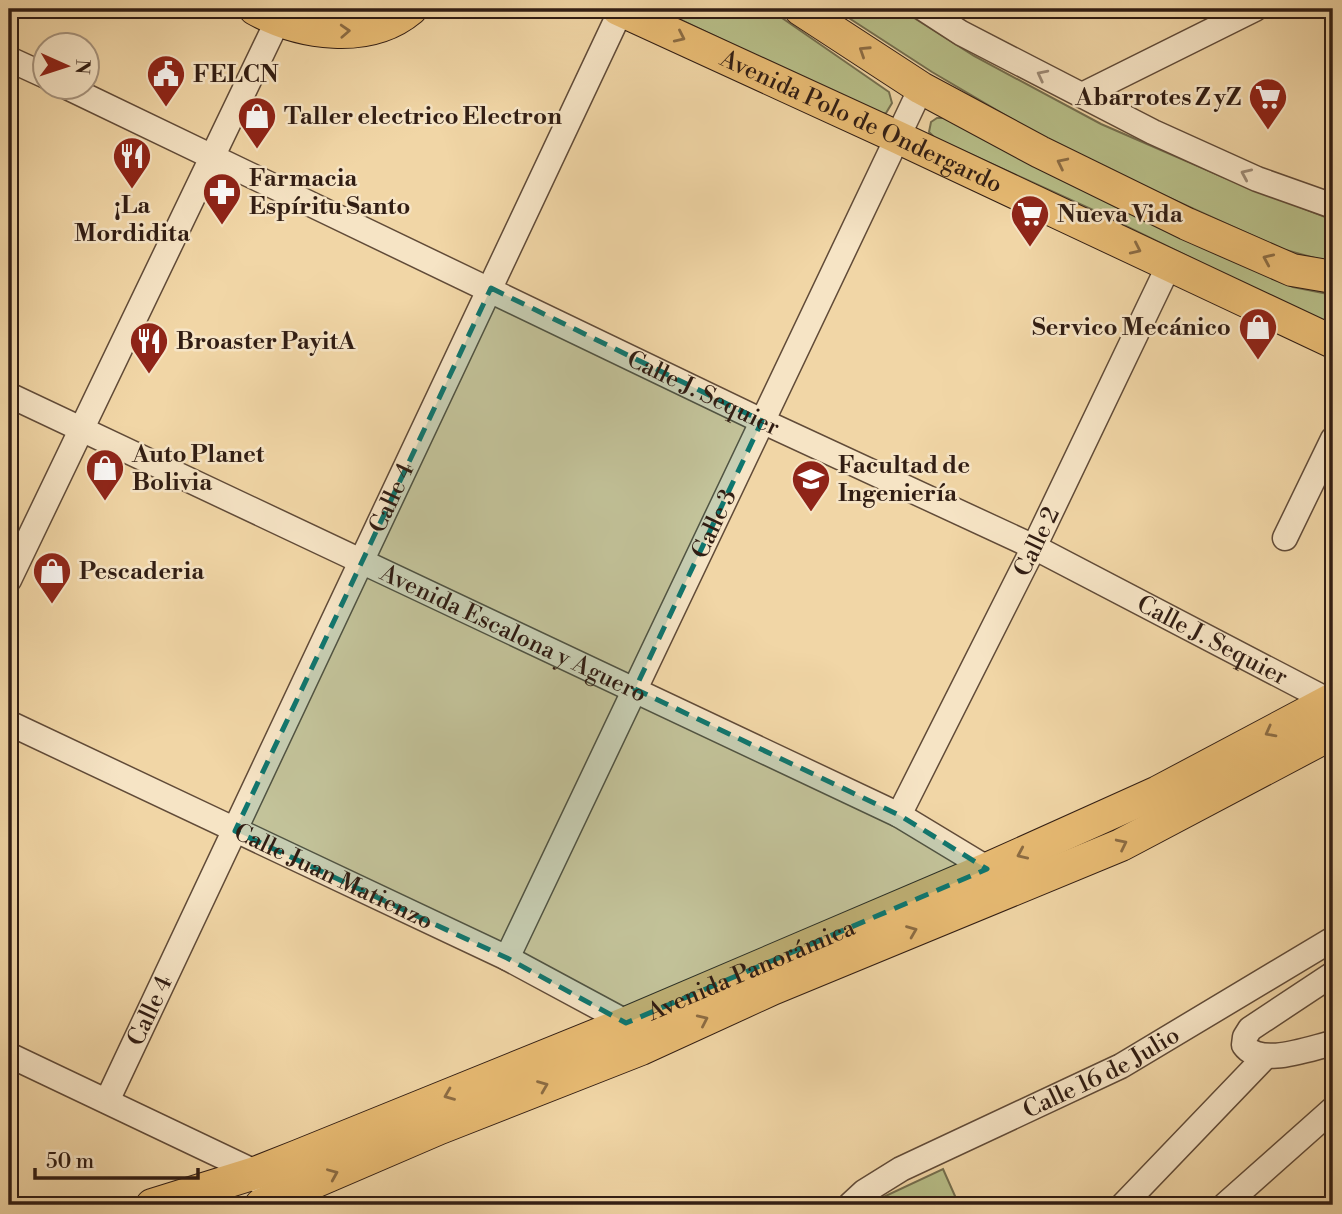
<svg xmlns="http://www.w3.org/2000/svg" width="1342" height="1214" viewBox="0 0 1342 1214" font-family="'Libre Bodoni',serif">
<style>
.green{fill:#b7be88;stroke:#746e4e;stroke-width:2}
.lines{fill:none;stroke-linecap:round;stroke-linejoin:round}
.minor-casing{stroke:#614b38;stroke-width:27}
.major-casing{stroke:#311d13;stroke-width:34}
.minor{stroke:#f6e4c5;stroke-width:24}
.major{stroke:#e8bb73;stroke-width:32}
.oneway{stroke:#8c6c43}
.oneway2{stroke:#9d8a75}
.marked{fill:#0f766e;fill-opacity:0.2;stroke:#0f766e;stroke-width:5;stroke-dasharray:14 9;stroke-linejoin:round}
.labels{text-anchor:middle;stroke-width:5;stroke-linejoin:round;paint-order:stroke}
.poi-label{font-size:24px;font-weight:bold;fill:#311d13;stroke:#f6e4c5;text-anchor:start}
.street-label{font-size:24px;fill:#311d13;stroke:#f6e4c5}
</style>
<rect width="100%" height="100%" fill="#f1d6a6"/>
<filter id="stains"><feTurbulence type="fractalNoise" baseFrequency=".00286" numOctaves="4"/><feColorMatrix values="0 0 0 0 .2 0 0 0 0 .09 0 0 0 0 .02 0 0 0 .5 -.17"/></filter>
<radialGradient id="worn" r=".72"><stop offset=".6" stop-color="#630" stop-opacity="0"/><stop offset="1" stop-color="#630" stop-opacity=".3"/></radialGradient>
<!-- green -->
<path class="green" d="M 658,9 L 769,9 L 889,92 L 892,103 L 886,113 L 878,114 Z
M 835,9 L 900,9 L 974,56 L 1101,124 L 1223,177 L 1333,220 L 1333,263 L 1282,249 L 1066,151 L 932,72 Z
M 937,118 L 949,118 L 1128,212 L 1293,287 L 1333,295 L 1333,327 L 1093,210 L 935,138 L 929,132 L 931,122 Z
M 943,1169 L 959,1205 L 882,1205 L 879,1199 Z"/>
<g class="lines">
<!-- minor casing -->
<g class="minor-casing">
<g id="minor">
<path d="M 924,9 L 961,33 L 1153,132 L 1257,179 L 1333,206"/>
<path d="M 9,59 L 46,76"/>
<path id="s1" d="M 69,88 L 762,421 L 1034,547 L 1333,703"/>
<path d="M 1082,95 L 1255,9"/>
<path id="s2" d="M 9,395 L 899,815 L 985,867 L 992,882"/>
<path d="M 1285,538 L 1333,439"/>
<path d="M 9,580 L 278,20"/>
<path id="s3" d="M 9,723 L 507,958 L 624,1021 L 632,1034"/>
<path id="s4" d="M 899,815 L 1034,547 L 1169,265"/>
<path id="s5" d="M 507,958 L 921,88"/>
<path d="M 1333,974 L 1250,1029 L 1245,1037 L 1244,1045 C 1260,1068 1310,1048 1333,1043"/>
<path d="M 9,1055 L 253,1171 L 260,1182"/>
<path id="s6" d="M 107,1101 L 621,10"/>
<path id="s7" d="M 850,1205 L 864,1192 L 901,1169 L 1121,1066 L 1333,939"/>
<path d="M 1123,1205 L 1265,1057"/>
<path d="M 1225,1205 L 1333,1109"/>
</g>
</g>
<!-- major casing -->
<g class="major-casing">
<g id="major">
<path d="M 255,9 C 300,34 368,45 411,9"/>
<path id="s8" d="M 618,9 L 897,137 L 1333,342"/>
<path d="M 800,9 L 921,88 L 1040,152 L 1187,224 L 1292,270 L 1333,277"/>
<path id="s9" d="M 152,1205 L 255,1173 L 298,1156 L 626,1023 L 987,869 L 1158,792 L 1333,699"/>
<path d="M 261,1205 L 440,1128 L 641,1049 L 772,989 L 1121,845 L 1333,733"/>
</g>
</g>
<!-- minor -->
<use href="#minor" class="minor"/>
<!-- major -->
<use href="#major" class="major"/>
</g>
<!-- one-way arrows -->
<defs><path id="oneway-chevron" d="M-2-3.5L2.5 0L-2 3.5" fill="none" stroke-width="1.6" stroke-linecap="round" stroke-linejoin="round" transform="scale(1.75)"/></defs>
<g class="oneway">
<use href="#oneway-chevron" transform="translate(345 31) rotate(-3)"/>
<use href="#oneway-chevron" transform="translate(680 37) rotate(25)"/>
<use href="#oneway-chevron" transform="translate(864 51) rotate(-147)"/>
<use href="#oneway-chevron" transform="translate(1062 163) rotate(-154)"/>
<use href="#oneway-chevron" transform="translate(1136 249) rotate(25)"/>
<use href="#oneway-chevron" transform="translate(1268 259) rotate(-156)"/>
<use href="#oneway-chevron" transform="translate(1270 732) rotate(152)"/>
<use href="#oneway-chevron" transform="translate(1122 844) rotate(-26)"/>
<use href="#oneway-chevron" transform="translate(1022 854) rotate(156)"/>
<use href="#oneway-chevron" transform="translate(912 931) rotate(-22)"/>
<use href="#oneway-chevron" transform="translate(703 1020) rotate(-25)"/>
<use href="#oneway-chevron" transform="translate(543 1086) rotate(-22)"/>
<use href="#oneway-chevron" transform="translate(449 1095) rotate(158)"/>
<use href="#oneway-chevron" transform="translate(333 1174) rotate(-23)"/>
</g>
<g class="oneway2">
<use href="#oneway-chevron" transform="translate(1042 75) rotate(-153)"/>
<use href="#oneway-chevron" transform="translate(1246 174) rotate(-156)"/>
</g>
<!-- marked area -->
<path class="marked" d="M 491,288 L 762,421 L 635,689 L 899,815 L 987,869 L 626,1023 L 507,958 L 235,831 Z"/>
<!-- icons -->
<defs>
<g id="civic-pin" transform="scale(2.0125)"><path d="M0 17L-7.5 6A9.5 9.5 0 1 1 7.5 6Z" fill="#8f2418" stroke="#f6e4c5"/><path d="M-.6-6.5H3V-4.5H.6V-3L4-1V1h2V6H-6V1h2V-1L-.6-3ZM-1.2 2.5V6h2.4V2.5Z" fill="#fff"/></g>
<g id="supermarket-pin" transform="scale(2.0125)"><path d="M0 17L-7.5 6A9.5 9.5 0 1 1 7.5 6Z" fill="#8f2418" stroke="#f6e4c5"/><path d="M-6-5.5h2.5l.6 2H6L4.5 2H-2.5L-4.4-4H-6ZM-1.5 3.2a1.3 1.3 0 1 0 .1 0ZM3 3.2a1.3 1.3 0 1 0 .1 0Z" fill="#fff"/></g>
<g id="shop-pin" transform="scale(2.0125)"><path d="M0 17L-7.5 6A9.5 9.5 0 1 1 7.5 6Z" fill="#8f2418" stroke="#f6e4c5"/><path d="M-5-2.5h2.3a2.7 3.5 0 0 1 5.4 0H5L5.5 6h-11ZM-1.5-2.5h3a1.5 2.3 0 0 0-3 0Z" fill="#fff"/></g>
<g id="restaurant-pin" transform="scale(2.0125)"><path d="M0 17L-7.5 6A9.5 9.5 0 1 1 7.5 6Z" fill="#8f2418" stroke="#f6e4c5"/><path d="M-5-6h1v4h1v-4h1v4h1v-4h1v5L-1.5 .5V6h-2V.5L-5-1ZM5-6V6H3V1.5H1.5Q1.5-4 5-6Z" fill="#fff"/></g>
<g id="pharmacy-pin" transform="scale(2.0125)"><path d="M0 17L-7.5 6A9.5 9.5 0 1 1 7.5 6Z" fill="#8f2418" stroke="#f6e4c5"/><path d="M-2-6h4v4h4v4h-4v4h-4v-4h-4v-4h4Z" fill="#fff"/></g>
<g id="university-pin" transform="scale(2.0125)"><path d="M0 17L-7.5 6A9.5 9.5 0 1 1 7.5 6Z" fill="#8f2418" stroke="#f6e4c5"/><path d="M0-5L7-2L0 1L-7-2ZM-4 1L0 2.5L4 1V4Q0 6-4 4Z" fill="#fff"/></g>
</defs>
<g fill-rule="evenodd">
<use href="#civic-pin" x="166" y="74"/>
<use href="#supermarket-pin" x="1268" y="97"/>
<use href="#shop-pin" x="257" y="116"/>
<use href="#restaurant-pin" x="132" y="156"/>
<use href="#pharmacy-pin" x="222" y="192"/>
<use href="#supermarket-pin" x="1030" y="214"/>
<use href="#shop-pin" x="1258" y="327"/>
<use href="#restaurant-pin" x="149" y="341"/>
<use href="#shop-pin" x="105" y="468"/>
<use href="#university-pin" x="811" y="479"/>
<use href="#shop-pin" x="52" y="571"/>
</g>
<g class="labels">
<!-- poi labels -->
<g class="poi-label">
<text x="193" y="82">FELCN</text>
<text x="1241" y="105" text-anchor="end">Abarrotes Z yZ</text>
<text x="284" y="124">Taller electrico Electron</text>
<text x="249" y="186">Farmacia<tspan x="249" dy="28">Espíritu Santo</tspan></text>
<text x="132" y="213" text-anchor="middle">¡La<tspan x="132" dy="28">Mordidita</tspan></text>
<text x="1057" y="222">Nueva Vida</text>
<text x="1231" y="335" text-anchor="end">Servico Mecánico</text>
<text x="176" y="349">Broaster PayitA</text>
<text x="132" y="462">Auto Planet<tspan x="132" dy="28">Bolivia</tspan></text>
<text x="838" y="473">Facultad de<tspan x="838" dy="28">Ingeniería</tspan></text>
<text x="79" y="579">Pescaderia</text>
</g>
<!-- street labels -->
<g class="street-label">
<text dy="8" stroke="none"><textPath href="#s8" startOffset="268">Avenida Polo de Ondergardo</textPath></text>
<text dy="8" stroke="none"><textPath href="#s1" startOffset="704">Calle J. Sequier</textPath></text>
<text dy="8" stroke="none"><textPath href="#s6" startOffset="667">Calle 4</textPath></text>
<text dy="8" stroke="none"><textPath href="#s5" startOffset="481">Calle 3</textPath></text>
<text dy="8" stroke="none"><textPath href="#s4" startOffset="306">Calle 2</textPath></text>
<text dy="8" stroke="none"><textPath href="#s2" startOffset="558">Avenida Escalona y Aguero</textPath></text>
<text dy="8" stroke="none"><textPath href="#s1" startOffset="1270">Calle J. Sequier</textPath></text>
<text dy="8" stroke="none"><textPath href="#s3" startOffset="359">Calle Juan Matienzo</textPath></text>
<text dy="8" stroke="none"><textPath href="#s9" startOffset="644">Avenida Panorámica</textPath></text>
<text dy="8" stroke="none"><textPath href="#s6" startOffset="100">Calle 4</textPath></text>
<text dy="8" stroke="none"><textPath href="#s7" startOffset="285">Calle 16 de Julio</textPath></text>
</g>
</g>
<!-- margin -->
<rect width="1342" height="1214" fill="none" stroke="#f1d6a6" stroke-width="35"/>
<rect x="10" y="10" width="1321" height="1193" fill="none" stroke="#311d13" stroke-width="3.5"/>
<rect x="18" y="18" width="1307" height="1179" fill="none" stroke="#311d13" stroke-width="2"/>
<!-- north arrow -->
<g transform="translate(66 66) rotate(93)"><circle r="33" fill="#f6e4c5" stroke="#a7947e" stroke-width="2"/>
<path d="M0-5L12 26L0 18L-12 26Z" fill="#8f2418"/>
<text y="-10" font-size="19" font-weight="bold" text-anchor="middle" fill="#311d13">N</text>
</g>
<!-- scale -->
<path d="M35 1168v10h163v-10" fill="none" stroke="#311d13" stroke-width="3.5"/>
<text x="46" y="1168" font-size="21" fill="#311d13" stroke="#f6e4c5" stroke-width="5" paint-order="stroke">50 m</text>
<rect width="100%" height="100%" filter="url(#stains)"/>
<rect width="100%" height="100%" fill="url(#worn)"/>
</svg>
